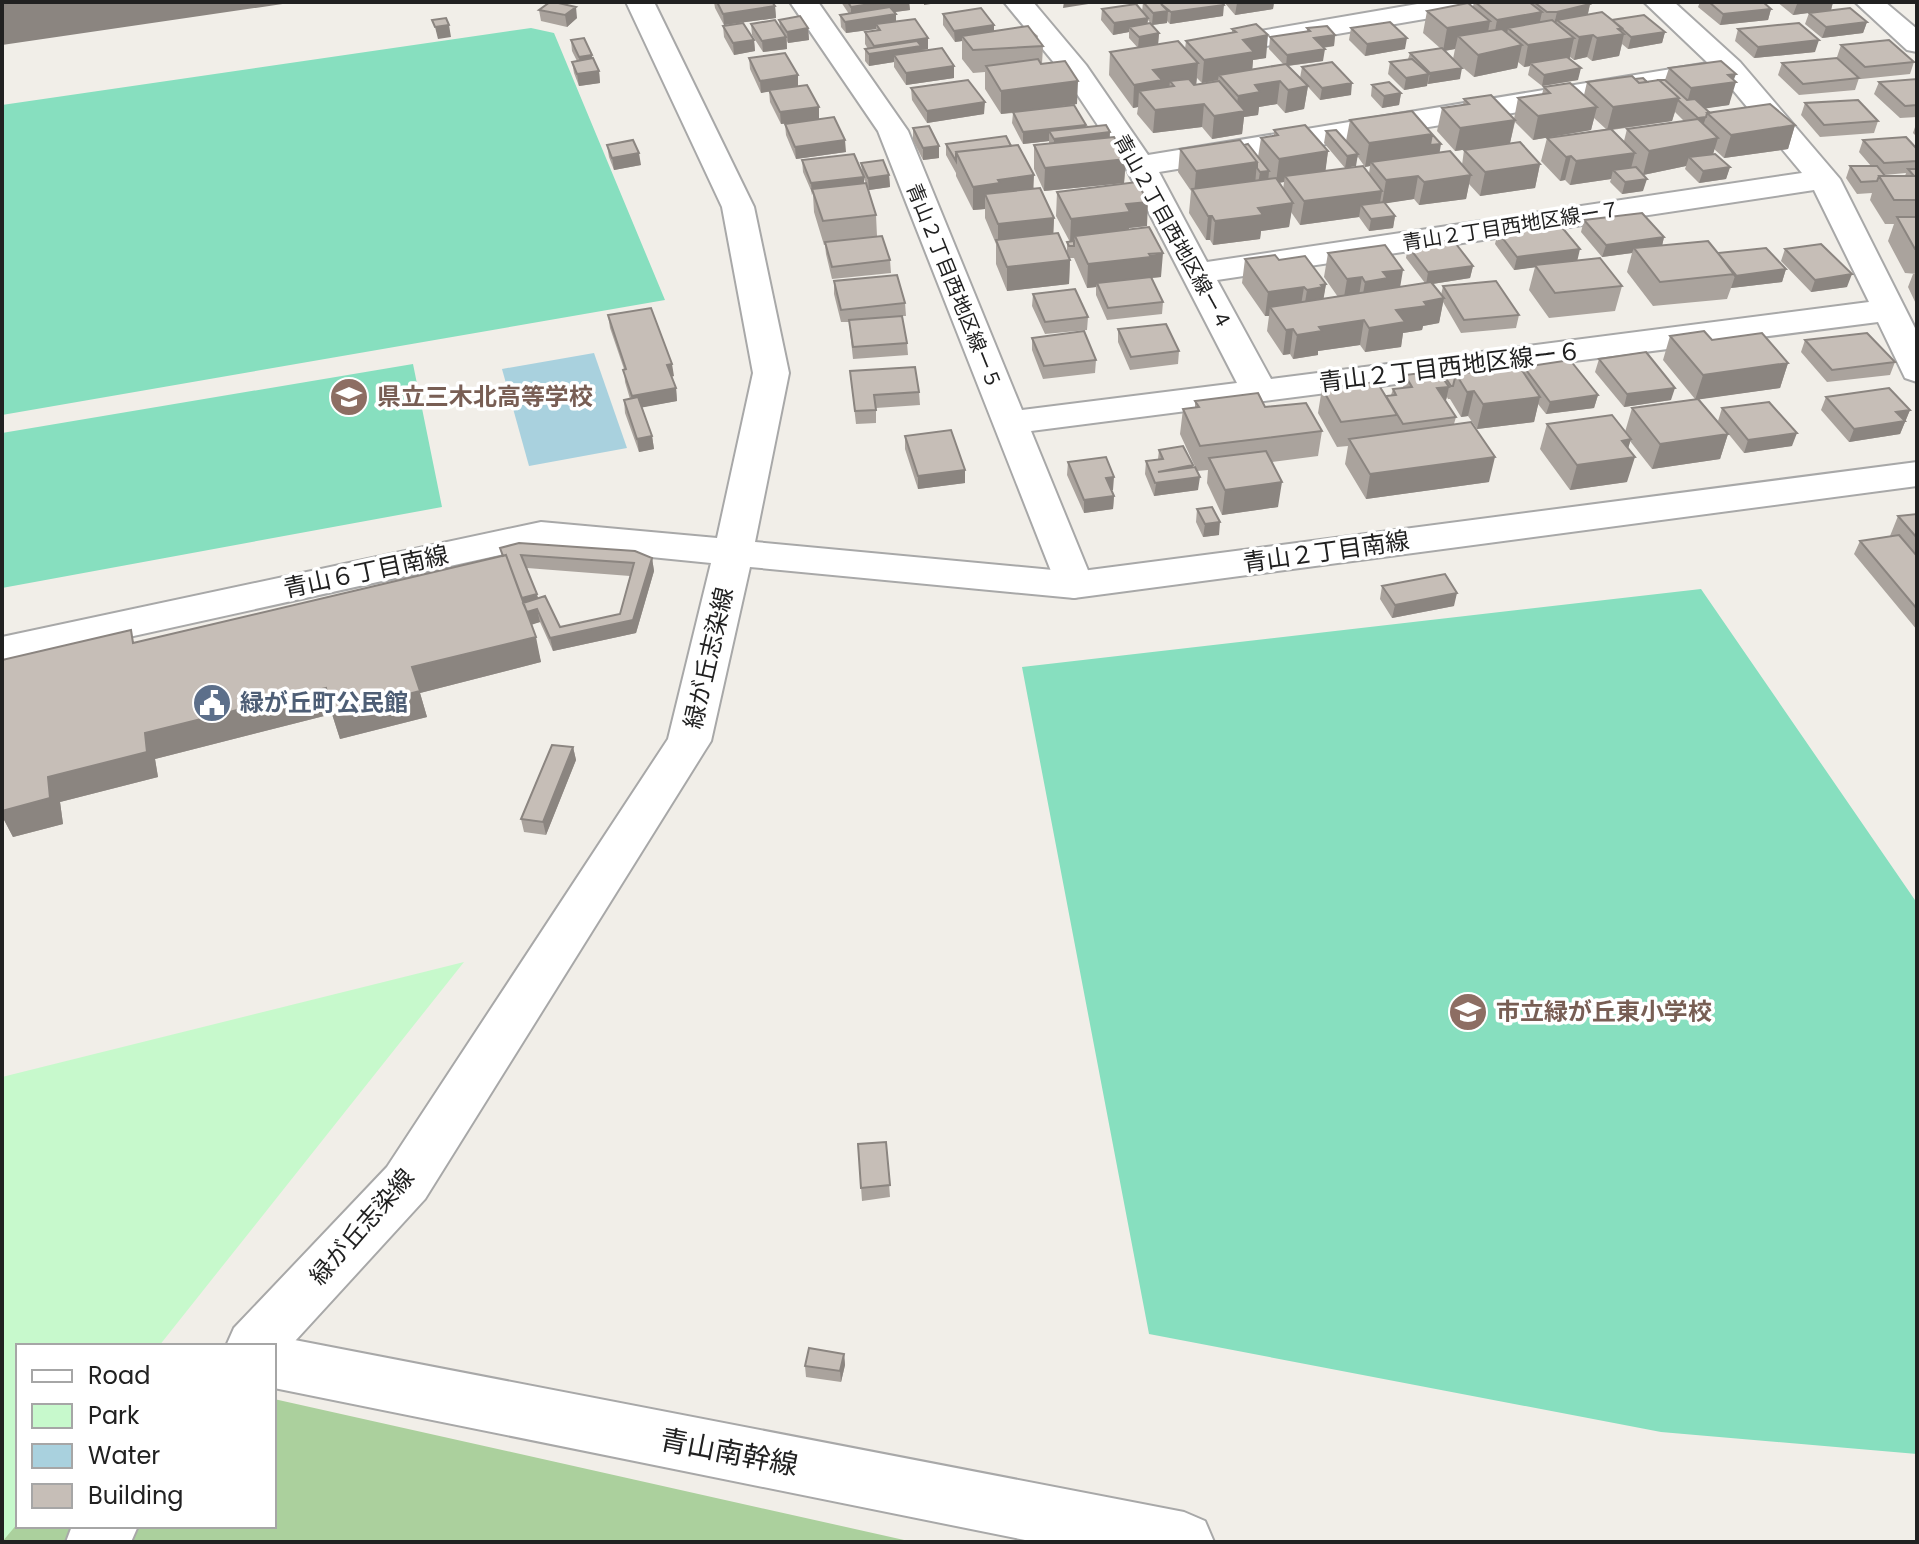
<svg xmlns="http://www.w3.org/2000/svg" width="1919" height="1544" viewBox="0 0 1919 1544" font-family="Poppins,'Noto Sans JP',sans-serif">
<style>
.forest{fill:#abd09d}
.park{fill:#c7f9cc}
.pitch{fill:#87dfbf}
.water{fill:#a9d1de}
.lines{fill:none;stroke-linecap:round;stroke-linejoin:round}
.minor-casing{stroke:#a8a8a8;stroke-width:4}
.tertiary-casing{stroke:#a8a8a8;stroke-width:4}
.minor{fill:#fff;fill-rule:evenodd}
.tertiary{fill:#fff;fill-rule:evenodd}
.wall{fill:#aaa39d;fill-rule:evenodd}
.shaded-wall{fill:#8b8580}
.building{fill:#c6beb7;stroke:#8b8580;stroke-width:2}
.labels{text-anchor:middle;stroke-width:7;stroke-linejoin:round;paint-order:stroke}
.far-street-label{font-size:20px;fill:#212121;stroke:#fff}
.street-label{font-size:24px;fill:#212121;stroke:#fff}
.education-label{font-size:24px;font-weight:bold;fill:#785e54;stroke:#fff;text-anchor:start}
.service-label{font-size:24px;font-weight:bold;fill:#4e5e75;stroke:#fff;text-anchor:start}
.near-street-label{font-size:28px;fill:#212121;stroke:#fff}
</style>
<rect width="100%" height="100%" fill="#f1eee8"/>
<!-- forest -->
<path class="forest" d="M 2,1335 L 18,1346 L 18,1526 L 274,1526 L 274,1399 L 913,1542 L 2,1542 Z"/>
<!-- park -->
<path class="park" d="M 464,962 L 159,1346 L 18,1346 L 18,1523 L 2,1542 L 2,1077 Z"/>
<!-- pitch -->
<path class="pitch" d="M 531,28 L 554,33 L 665,300 L 2,415 L 2,105 Z
M 413,364 L 442,507 L 2,588 L 2,433 Z
M 1701,589 L 1917,903 L 1917,1454 L 1661,1432 L 1149,1334 L 1022,667 Z"/>
<!-- water -->
<path class="water" d="M 594,353 L 627,448 L 529,466 L 502,369 Z"/>
<g class="lines">
<!-- minor casing -->
<g class="minor-casing">
<path id="minor" d="M 790,2 L 818,2 L 908,131 L 1022,410 L 1237,383 L 1125,166 L 1065,76 L 1004,2 L 1033,2 L 1086,65 L 1148,155 L 1708,63 L 1644,2 L 1674,2 L 1740,62 L 1840,179 L 1917,332 L 1917,382 L 1905,378 L 1878,322 L 1031,431 L 1094,585 L 1088,594 L 1074,598 L 1060,594 L 878,131 ZM 1723,78 L 1802,173 L 1207,262 L 1159,172 ZM 1814,190 L 1869,302 L 1271,379 L 1217,280 Z
M 1429,2 L 1491,2 L 1487,8 L 1477,10 L 1208,56 L 1198,54 L 1194,48 L 1198,42 L 1208,40 Z
M 1855,2 L 1885,2 L 1917,29 L 1917,52 L 1907,50 Z
M 274,1336 L 1184,1512 L 1205,1521 L 1214,1542 L 1035,1542 L 274,1388 L 274,1346 L 253,1346 Z"/>
</g>
<!-- tertiary casing -->
<g class="tertiary-casing">
<path id="tertiary" d="M 626,2 L 654,2 L 754,207 L 789,373 L 755,542 L 1074,572 L 1917,462 L 1917,486 L 1074,598 L 750,567 L 711,741 L 704,752 L 425,1199 L 274,1364 L 274,1346 L 226,1346 L 234,1328 L 387,1167 L 668,739 L 711,563 L 541,546 L 2,665 L 2,637 L 541,522 L 717,538 L 753,373 L 722,207 Z
M 72,1526 L 138,1526 L 131,1542 L 66,1542 Z"/>
</g>
<!-- minor -->
<use href="#minor" class="minor"/>
<!-- tertiary -->
<use href="#tertiary" class="tertiary"/>
</g>
<!-- wall -->
<path class="wall" d="M 714,2 L 772,2 L 775,6 L 776,18 L 724,25 L 715,8 Z
M 841,2 L 909,2 L 910,10 L 894,12 L 896,14 L 896,21 L 928,49 L 921,51 L 954,66 L 954,78 L 906,85 L 894,67 L 894,62 L 869,66 L 865,61 L 865,49 L 868,49 L 865,44 L 865,32 L 877,30 L 876,29 L 846,33 L 841,27 L 840,15 L 849,14 Z
M 1143,2 L 1223,16 L 1170,24 L 1167,21 L 1167,23 L 1152,25 L 1148,20 L 1147,23 L 1159,33 L 1158,44 L 1185,49 L 1186,41 L 1232,33 L 1232,29 L 1266,58 L 1253,60 L 1252,69 L 1283,64 L 1269,49 L 1270,37 L 1307,32 L 1307,28 L 1335,35 L 1334,46 L 1323,48 L 1323,61 L 1288,66 L 1308,86 L 1304,109 L 1285,113 L 1277,104 L 1259,107 L 1258,115 L 1244,117 L 1242,134 L 1212,139 L 1202,127 L 1153,133 L 1137,114 L 1138,107 L 1133,108 L 1109,75 L 1110,52 L 1138,48 L 1129,38 L 1129,32 L 1113,35 L 1101,20 L 1102,9 L 1142,12 ZM 1197,78 L 1202,83 L 1218,81 L 1196,85 Z
M 1224,2 L 1274,2 L 1273,9 L 1235,15 Z
M 1474,2 L 1588,2 L 1590,4 L 1588,14 L 1665,32 L 1662,43 L 1628,49 L 1622,44 L 1619,56 L 1592,61 L 1587,57 L 1574,60 L 1570,57 L 1570,59 L 1578,80 L 1542,86 L 1528,75 L 1530,66 L 1524,67 L 1518,62 L 1517,68 L 1474,77 L 1453,59 L 1455,49 L 1445,51 L 1460,79 L 1427,84 L 1427,86 L 1404,90 L 1388,74 L 1390,62 L 1408,59 L 1410,53 L 1440,48 L 1423,33 L 1427,11 L 1473,6 Z
M 1700,2 L 1763,2 L 1771,9 L 1768,20 L 1720,25 L 1698,7 Z
M 1777,2 L 1833,2 L 1831,10 L 1793,15 Z
M 539,10 L 577,18 L 567,27 L 541,21 Z
M 1809,13 L 1867,22 L 1863,33 L 1822,38 L 1805,24 Z
M 943,14 L 994,32 L 1031,30 L 1038,36 L 1037,39 L 1043,46 L 1042,64 L 1077,104 L 1059,106 L 1086,127 L 1110,137 L 1126,159 L 1124,183 L 1044,191 L 1034,169 L 1034,145 L 1049,144 L 1049,141 L 1023,144 L 1012,123 L 1013,113 L 1001,114 L 985,89 L 985,72 L 973,73 L 962,59 L 962,41 L 955,42 L 943,25 Z
M 779,20 L 808,28 L 809,40 L 788,43 L 787,41 L 787,49 L 763,52 L 752,35 L 751,24 L 780,27 Z
M 723,26 L 754,40 L 755,51 L 734,55 L 724,37 Z
M 1351,28 L 1405,49 L 1365,56 L 1349,40 Z
M 1738,29 L 1815,52 L 1754,58 L 1735,41 Z
M 571,40 L 592,58 L 599,71 L 600,83 L 579,86 L 574,73 L 572,62 L 577,61 L 572,51 Z
M 1841,45 L 1914,62 L 1910,74 L 1861,79 L 1837,57 Z
M 749,58 L 798,75 L 798,86 L 819,107 L 819,119 L 781,124 L 770,102 L 769,91 L 761,93 L 750,69 Z
M 1782,63 L 1859,78 L 1855,90 L 1799,95 L 1778,75 Z
M 1302,67 L 1351,95 L 1320,100 L 1300,78 Z
M 1669,68 L 1734,80 L 1729,105 L 1705,108 L 1710,113 L 1795,125 L 1788,149 L 1724,158 L 1714,149 L 1713,154 L 1730,167 L 1726,179 L 1699,183 L 1685,169 L 1686,166 L 1643,175 L 1643,191 L 1622,194 L 1610,182 L 1611,179 L 1570,185 L 1565,180 L 1560,181 L 1541,161 L 1547,138 L 1606,129 L 1594,118 L 1591,130 L 1533,140 L 1515,122 L 1510,143 L 1455,151 L 1437,131 L 1442,108 L 1463,105 L 1464,99 L 1514,119 L 1518,98 L 1542,94 L 1544,87 L 1584,95 L 1587,82 L 1635,79 L 1647,82 L 1665,80 ZM 1675,112 L 1684,121 L 1627,129 L 1624,141 L 1612,130 L 1672,121 Z
M 1917,79 L 1917,117 L 1900,118 L 1874,94 L 1879,82 Z
M 1372,85 L 1401,93 L 1399,105 L 1382,108 L 1371,96 Z
M 911,88 L 984,114 L 927,123 L 912,100 Z
M 1805,103 L 1878,121 L 1874,133 L 1820,137 L 1801,115 Z
M 1350,120 L 1439,153 L 1462,165 L 1464,150 L 1540,164 L 1535,188 L 1480,196 L 1469,184 L 1466,199 L 1419,205 L 1414,199 L 1385,203 L 1395,216 L 1393,228 L 1369,231 L 1359,217 L 1300,225 L 1291,212 L 1289,227 L 1261,231 L 1260,239 L 1213,245 L 1210,240 L 1206,240 L 1189,213 L 1191,191 L 1178,172 L 1180,149 L 1244,145 L 1258,157 L 1261,138 L 1274,136 L 1274,130 L 1328,151 L 1325,171 L 1369,174 L 1370,166 L 1365,167 L 1358,157 L 1345,168 L 1324,143 L 1326,131 L 1346,141 ZM 1284,182 L 1283,190 L 1279,183 Z
M 1917,121 L 1917,137 L 1913,133 Z
M 785,124 L 846,152 L 796,159 L 786,135 Z
M 913,128 L 939,146 L 939,158 L 923,160 L 913,140 Z
M 1863,140 L 1917,149 L 1917,274 L 1905,273 L 1888,241 L 1894,224 L 1885,224 L 1870,200 L 1872,193 L 1857,194 L 1846,178 L 1850,166 L 1871,166 L 1859,152 ZM 1906,173 L 1905,176 L 1885,176 L 1884,175 Z
M 946,144 L 1034,188 L 1054,218 L 1053,234 L 1067,252 L 1067,242 L 1070,242 L 1056,216 L 1057,192 L 1147,226 L 1129,228 L 1129,229 L 1161,277 L 1152,278 L 1163,302 L 1162,314 L 1107,320 L 1096,295 L 1096,287 L 1087,288 L 1074,258 L 1070,258 L 1069,284 L 1007,291 L 996,264 L 996,244 L 985,218 L 985,209 L 973,210 L 956,176 L 956,173 L 946,155 Z
M 607,145 L 641,165 L 614,170 L 609,157 Z
M 802,160 L 862,172 L 861,163 L 889,175 L 890,187 L 869,190 L 864,179 L 864,183 L 876,215 L 877,236 L 890,260 L 891,273 L 832,279 L 826,254 L 825,245 L 824,245 L 814,212 L 813,195 L 803,172 Z
M 1584,220 L 1664,237 L 1662,246 L 1718,253 L 1786,269 L 1782,282 L 1731,288 L 1727,299 L 1653,306 L 1627,272 L 1632,253 L 1602,257 L 1581,232 Z
M 1498,232 L 1577,261 L 1622,286 L 1615,311 L 1549,318 L 1529,290 L 1535,267 L 1514,270 L 1495,244 Z
M 1408,246 L 1473,266 L 1470,278 L 1432,284 L 1441,295 L 1443,286 L 1519,315 L 1516,328 L 1461,333 L 1443,302 L 1439,323 L 1423,326 L 1422,330 L 1403,333 L 1401,347 L 1365,352 L 1360,345 L 1318,351 L 1318,355 L 1293,359 L 1290,354 L 1283,355 L 1267,331 L 1269,316 L 1265,316 L 1242,283 L 1245,259 L 1279,260 L 1326,284 L 1323,299 L 1338,297 L 1324,277 L 1328,253 L 1400,287 L 1425,283 L 1406,258 Z
M 1785,249 L 1847,287 L 1811,292 L 1781,261 Z
M 1913,274 L 1917,274 L 1917,306 L 1908,287 Z
M 834,281 L 905,303 L 906,316 L 902,316 L 907,343 L 908,355 L 853,359 L 849,322 L 841,322 L 834,294 Z
M 1033,294 L 1088,317 L 1087,330 L 1045,334 L 1032,306 Z
M 608,315 L 674,376 L 671,377 L 676,388 L 677,401 L 642,407 L 652,436 L 654,449 L 639,452 L 625,413 L 624,400 L 630,399 L 625,382 L 624,369 L 610,328 Z
M 1118,329 L 1179,351 L 1178,364 L 1130,370 L 1118,342 Z
M 1670,336 L 1712,340 L 1788,363 L 1780,388 L 1699,399 L 1728,434 L 1720,459 L 1652,469 L 1630,441 L 1628,449 L 1627,482 L 1570,490 L 1540,449 L 1547,424 L 1625,432 L 1632,408 L 1695,399 L 1663,360 Z
M 1032,338 L 1096,360 L 1095,373 L 1043,379 L 1032,350 Z
M 1805,340 L 1895,362 L 1890,375 L 1827,382 L 1801,352 Z
M 1599,359 L 1671,400 L 1624,407 L 1595,372 Z
M 1524,367 L 1598,395 L 1594,408 L 1546,414 L 1538,404 L 1534,422 L 1477,429 L 1468,416 L 1461,417 L 1450,399 L 1448,399 L 1447,397 L 1446,400 L 1444,400 L 1456,417 L 1454,424 L 1489,482 L 1366,499 L 1345,464 L 1348,446 L 1337,447 L 1318,413 L 1322,388 L 1386,396 L 1391,395 L 1393,389 L 1403,388 L 1405,375 L 1441,375 L 1441,371 L 1523,372 Z
M 850,371 L 919,392 L 920,405 L 876,408 L 876,423 L 856,424 Z
M 1826,397 L 1910,410 L 1900,434 L 1849,442 L 1821,410 Z
M 1195,401 L 1265,407 L 1322,431 L 1318,456 L 1272,462 L 1278,507 L 1222,515 L 1207,483 L 1208,470 L 1197,471 L 1180,434 L 1183,409 L 1195,408 Z
M 1722,408 L 1792,446 L 1744,453 L 1718,421 Z
M 905,436 L 965,470 L 965,483 L 918,489 L 905,449 Z
M 1159,450 L 1198,490 L 1154,496 L 1145,474 L 1146,461 L 1158,459 Z
M 1068,462 L 1113,490 L 1111,490 L 1114,496 L 1113,509 L 1084,513 L 1067,475 Z
M 1197,509 L 1219,535 L 1203,537 L 1196,522 Z
M 1917,514 L 1917,630 L 1854,554 L 1860,541 L 1890,536 L 1898,516 Z
M 500,548 L 652,558 L 654,571 L 636,633 L 553,651 L 540,622 L 531,624 L 541,662 L 420,693 L 427,717 L 340,739 L 332,714 L 155,759 L 158,777 L 60,802 L 63,824 L 13,837 L 2,816 L 2,660 L 136,643 L 502,556 ZM 527,568 L 630,576 L 620,614 L 560,627 L 538,598 Z
M 1382,586 L 1454,606 L 1392,618 L 1380,599 Z
M 573,747 L 576,760 L 546,835 L 524,832 L 521,819 Z
M 886,1142 L 890,1197 L 862,1201 L 858,1144 Z
M 844,1354 L 845,1365 L 841,1382 L 806,1377 L 805,1366 Z"/>
<!-- shaded-wall -->
<path class="shaded-wall" d="M 2,2 L 296,2 L 2,45 Z
M 883,2 L 909,2 L 910,10 L 851,18 L 851,7 Z
M 924,2 L 944,2 L 924,5 Z
M 1064,2 L 1101,2 L 1063,8 Z
M 1245,2 L 1274,2 L 1273,9 L 1235,15 L 1237,3 Z
M 1808,2 L 1833,2 L 1831,10 L 1793,15 L 1797,4 Z
M 1590,4 L 1585,26 L 1557,20 L 1554,34 L 1552,34 L 1557,12 Z
M 1224,5 L 1223,16 L 1170,24 L 1171,12 Z
M 775,6 L 776,18 L 724,25 L 723,14 Z
M 576,7 L 577,18 L 567,27 L 565,15 Z
M 1771,9 L 1768,20 L 1720,25 L 1723,14 Z
M 1168,11 L 1167,23 L 1152,25 L 1153,13 Z
M 1542,12 L 1537,35 L 1508,28 L 1506,40 L 1493,42 L 1497,20 Z
M 896,14 L 896,25 L 876,24 L 876,29 L 846,33 L 845,22 Z
M 1148,18 L 1147,30 L 1129,27 L 1129,32 L 1113,35 L 1114,23 Z
M 1490,21 L 1486,43 L 1458,36 L 1455,49 L 1443,51 L 1447,28 Z
M 1867,22 L 1863,33 L 1822,38 L 1826,27 Z
M 449,25 L 451,37 L 438,39 L 435,27 Z
M 994,25 L 994,37 L 962,36 L 962,41 L 955,42 L 954,31 Z
M 808,28 L 809,40 L 788,43 L 787,32 Z
M 1622,28 L 1621,34 L 1624,34 L 1619,56 L 1592,61 L 1597,38 Z
M 1665,32 L 1662,43 L 1628,49 L 1631,37 Z
M 1159,33 L 1158,45 L 1138,48 L 1139,37 Z
M 1268,35 L 1266,58 L 1253,60 L 1252,74 L 1219,75 L 1218,80 L 1202,83 L 1204,60 L 1243,40 Z
M 1335,35 L 1334,46 L 1312,49 L 1314,38 Z
M 1593,35 L 1587,57 L 1574,60 L 1579,37 Z
M 786,37 L 787,49 L 763,52 L 762,41 Z
M 928,38 L 928,49 L 921,50 L 921,58 L 894,55 L 894,62 L 869,66 L 869,54 L 874,53 L 874,46 Z
M 1407,38 L 1405,49 L 1365,56 L 1367,44 Z
M 1574,38 L 1569,61 L 1530,63 L 1530,66 L 1524,67 L 1528,45 Z
M 754,40 L 755,51 L 734,55 L 733,43 Z
M 1819,40 L 1815,52 L 1754,58 L 1758,47 Z
M 1522,45 L 1517,68 L 1474,77 L 1478,55 Z
M 1325,49 L 1323,61 L 1286,66 L 1287,55 Z
M 592,55 L 593,67 L 580,69 L 579,57 Z
M 1198,63 L 1196,86 L 1174,86 L 1170,81 L 1169,90 L 1139,91 L 1138,107 L 1133,108 L 1134,85 L 1153,70 Z
M 954,66 L 954,78 L 906,85 L 906,73 Z
M 1462,68 L 1460,79 L 1428,84 L 1430,73 Z
M 1581,68 L 1578,80 L 1542,86 L 1544,75 Z
M 599,71 L 600,83 L 579,86 L 577,74 Z
M 1429,74 L 1427,86 L 1404,90 L 1406,78 Z
M 1736,74 L 1733,82 L 1736,82 L 1729,105 L 1689,111 L 1686,107 L 1691,88 L 1728,75 Z
M 798,75 L 798,87 L 761,93 L 760,81 Z
M 1078,81 L 1077,104 L 1001,114 L 1001,91 Z
M 1280,81 L 1277,104 L 1259,107 L 1258,115 L 1244,117 L 1242,134 L 1212,139 L 1214,116 L 1236,112 L 1238,96 L 1255,85 Z
M 1352,83 L 1351,95 L 1320,100 L 1322,88 Z
M 1308,86 L 1304,109 L 1285,113 L 1288,90 Z
M 1401,93 L 1399,105 L 1382,108 L 1384,96 Z
M 1679,98 L 1672,121 L 1607,130 L 1613,107 Z
M 985,102 L 984,114 L 927,123 L 927,111 Z
M 1204,104 L 1202,127 L 1153,133 L 1155,110 Z
M 819,107 L 819,119 L 781,124 L 780,112 Z
M 1597,107 L 1591,130 L 1533,140 L 1538,116 Z
M 1706,117 L 1702,129 L 1698,118 Z
M 1515,120 L 1510,143 L 1455,151 L 1460,128 Z
M 1086,125 L 1085,135 L 1110,132 L 1109,156 L 1053,163 L 1054,139 L 1049,131 L 1049,141 L 1023,144 L 1023,132 Z
M 1795,125 L 1788,149 L 1724,158 L 1731,135 Z
M 1432,134 L 1441,144 L 1439,156 L 1371,162 L 1370,166 L 1365,167 L 1369,143 Z
M 1718,138 L 1711,161 L 1689,157 L 1686,166 L 1643,175 L 1649,151 Z
M 845,140 L 846,152 L 796,159 L 795,147 Z
M 939,146 L 939,158 L 923,160 L 923,148 Z
M 1328,151 L 1325,175 L 1285,176 L 1284,182 L 1276,183 L 1279,159 Z
M 639,153 L 641,165 L 614,170 L 612,158 Z
M 1635,153 L 1629,176 L 1613,170 L 1611,179 L 1570,185 L 1576,161 Z
M 1358,154 L 1356,166 L 1345,168 L 1347,156 Z
M 1571,156 L 1565,180 L 1560,181 L 1566,157 Z
M 1126,159 L 1124,183 L 1044,191 L 1045,168 Z
M 1257,162 L 1255,185 L 1194,195 L 1196,171 Z
M 1540,164 L 1535,188 L 1480,196 L 1485,172 Z
M 1730,167 L 1726,179 L 1699,183 L 1703,171 Z
M 1269,171 L 1268,183 L 1258,184 L 1260,172 Z
M 889,175 L 890,187 L 869,190 L 868,178 Z
M 1034,175 L 1033,199 L 985,194 L 985,209 L 973,210 L 973,187 L 998,180 Z
M 1471,175 L 1466,199 L 1419,205 L 1424,182 Z
M 1418,176 L 1414,199 L 1382,204 L 1386,180 Z
M 864,177 L 864,189 L 812,189 L 812,196 L 811,183 Z
M 1647,179 L 1643,191 L 1622,194 L 1625,182 Z
M 1382,191 L 1378,214 L 1361,205 L 1359,217 L 1300,225 L 1304,201 Z
M 1148,202 L 1147,226 L 1129,228 L 1128,236 L 1075,236 L 1074,242 L 1070,243 L 1071,219 L 1126,204 Z
M 1293,203 L 1289,227 L 1261,231 L 1260,239 L 1213,245 L 1215,221 L 1258,208 Z
M 1208,216 L 1212,216 L 1210,240 L 1206,240 Z
M 1395,216 L 1393,228 L 1369,231 L 1371,219 Z
M 1054,218 L 1053,242 L 998,245 L 998,224 Z
M 1664,237 L 1661,250 L 1634,248 L 1632,253 L 1602,257 L 1606,245 Z
M 1580,249 L 1577,262 L 1514,270 L 1517,257 Z
M 1163,253 L 1161,277 L 1097,283 L 1096,287 L 1087,288 L 1088,264 Z
M 1070,260 L 1069,284 L 1007,291 L 1007,267 Z
M 1473,266 L 1470,278 L 1426,285 L 1428,272 Z
M 1786,269 L 1782,282 L 1731,288 L 1735,276 Z
M 1403,270 L 1399,294 L 1361,306 L 1365,282 L 1383,272 Z
M 1852,274 L 1847,287 L 1811,292 L 1815,280 Z
M 1362,277 L 1358,302 L 1343,303 L 1347,279 Z
M 1326,284 L 1322,308 L 1303,315 L 1307,290 Z
M 1304,287 L 1300,311 L 1270,307 L 1269,316 L 1265,316 L 1268,292 Z
M 1444,298 L 1439,323 L 1423,326 L 1422,330 L 1403,333 L 1401,347 L 1365,352 L 1369,328 L 1396,310 L 1424,302 Z
M 1364,320 L 1360,345 L 1318,351 L 1318,355 L 1293,359 L 1297,335 L 1319,327 Z
M 1293,329 L 1290,354 L 1283,355 L 1286,330 Z
M 1788,363 L 1780,388 L 1695,400 L 1703,375 Z
M 672,364 L 674,376 L 668,377 L 667,365 Z
M 1449,387 L 1446,400 L 1434,401 L 1437,388 Z
M 676,388 L 677,401 L 634,409 L 632,396 Z
M 1675,388 L 1671,400 L 1624,407 L 1627,394 Z
M 1474,391 L 1468,416 L 1461,417 L 1467,392 Z
M 1598,395 L 1594,408 L 1546,414 L 1550,402 Z
M 1540,397 L 1534,422 L 1477,429 L 1483,404 Z
M 1910,410 L 1900,434 L 1849,442 L 1854,429 L 1896,412 Z
M 1797,433 L 1792,446 L 1744,453 L 1748,440 Z
M 1728,434 L 1720,459 L 1652,469 L 1660,444 Z
M 652,436 L 654,449 L 639,452 L 637,439 Z
M 1631,439 L 1625,458 L 1635,457 L 1627,482 L 1570,490 L 1577,465 L 1622,441 Z
M 1495,457 L 1489,482 L 1366,499 L 1370,474 Z
M 1193,465 L 1191,478 L 1200,477 L 1198,490 L 1154,496 L 1158,472 Z
M 965,470 L 965,483 L 918,489 L 918,476 Z
M 1114,477 L 1113,490 L 1105,491 L 1106,478 Z
M 1282,482 L 1278,507 L 1222,515 L 1225,490 Z
M 1114,496 L 1113,509 L 1084,513 L 1084,500 Z
M 1220,522 L 1219,535 L 1203,537 L 1205,524 Z
M 652,558 L 654,571 L 636,633 L 553,651 L 550,638 L 633,620 Z
M 1457,593 L 1454,606 L 1392,618 L 1395,605 Z
M 537,594 L 540,607 L 524,611 L 520,599 Z
M 537,609 L 540,622 L 528,626 L 525,613 Z
M 536,637 L 541,662 L 420,693 L 427,717 L 340,739 L 332,714 L 155,759 L 158,777 L 60,802 L 63,824 L 13,837 L 2,816 L 2,796 L 145,733 Z
M 573,747 L 576,760 L 546,835 L 543,822 Z
M 844,1354 L 845,1365 L 841,1382 L 840,1371 Z"/>
<!-- building -->
<path class="building" d="M 550,2 L 554,2 L 576,7 L 565,15 L 539,10 Z
M 717,2 L 772,2 L 775,6 L 723,14 Z
M 848,2 L 883,2 L 851,7 Z
M 1143,2 L 1222,2 L 1224,5 L 1171,12 L 1161,4 L 1168,11 L 1153,13 Z
M 1475,2 L 1529,2 L 1542,12 L 1497,20 Z
M 1534,2 L 1588,2 L 1590,4 L 1557,12 L 1547,12 Z
M 1709,2 L 1763,2 L 1771,9 L 1723,14 Z
M 1468,3 L 1490,21 L 1447,28 L 1427,11 Z
M 1136,4 L 1148,18 L 1114,23 L 1102,9 Z
M 890,7 L 896,14 L 845,22 L 840,15 Z
M 981,8 L 994,25 L 954,31 L 943,14 Z
M 1850,8 L 1867,22 L 1826,27 L 1809,13 Z
M 1602,12 L 1622,28 L 1618,29 L 1624,34 L 1597,38 L 1593,35 L 1579,37 L 1557,20 Z
M 1644,15 L 1665,32 L 1631,37 L 1612,20 Z
M 800,16 L 808,28 L 787,32 L 779,20 Z
M 446,18 L 449,25 L 435,27 L 432,20 Z
M 915,19 L 928,38 L 874,46 L 865,32 L 880,30 L 876,24 Z
M 775,20 L 786,37 L 762,41 L 751,24 Z
M 1552,20 L 1574,38 L 1528,45 L 1508,28 Z
M 1390,22 L 1407,38 L 1367,44 L 1351,28 Z
M 743,23 L 754,40 L 733,43 L 723,26 Z
M 1150,23 L 1159,33 L 1139,37 L 1129,27 Z
M 1799,23 L 1819,40 L 1758,47 L 1738,29 Z
M 1256,24 L 1268,35 L 1243,40 L 1254,52 L 1204,60 L 1186,41 L 1236,32 L 1232,29 Z
M 1028,26 L 1043,46 L 973,50 L 962,36 Z
M 1327,26 L 1335,35 L 1314,38 L 1325,49 L 1287,55 L 1270,37 L 1310,31 L 1307,28 Z
M 1502,29 L 1522,45 L 1478,55 L 1458,36 Z
M 584,38 L 592,55 L 579,57 L 571,40 Z
M 1889,40 L 1914,62 L 1865,67 L 1841,45 Z
M 917,41 L 921,46 L 869,54 L 865,49 Z
M 1178,41 L 1198,63 L 1153,70 L 1162,80 L 1134,85 L 1110,52 Z
M 942,48 L 954,66 L 906,73 L 894,55 Z
M 1442,48 L 1462,68 L 1430,73 L 1410,53 Z
M 785,53 L 798,75 L 760,81 L 749,58 Z
M 1567,57 L 1581,68 L 1544,75 L 1530,63 Z
M 593,58 L 599,71 L 577,74 L 572,62 Z
M 1837,58 L 1859,78 L 1803,84 L 1782,63 Z
M 1038,59 L 1041,64 L 1065,61 L 1078,81 L 1001,91 L 986,66 Z
M 1412,59 L 1429,74 L 1406,78 L 1390,62 Z
M 1721,61 L 1736,74 L 1728,75 L 1736,82 L 1691,88 L 1669,68 Z
M 1332,62 L 1352,83 L 1322,88 L 1302,67 Z
M 1286,64 L 1308,86 L 1288,90 L 1280,81 L 1255,85 L 1260,92 L 1238,96 L 1219,75 Z
M 1632,76 L 1639,83 L 1659,80 L 1679,98 L 1613,107 L 1587,82 Z
M 1643,78 L 1647,82 L 1639,83 L 1635,79 Z
M 1189,79 L 1194,85 L 1219,81 L 1245,111 L 1214,116 L 1204,104 L 1155,110 L 1139,91 L 1174,86 L 1170,81 Z
M 1917,79 L 1917,105 L 1905,106 L 1879,82 Z
M 968,80 L 985,102 L 927,111 L 911,88 Z
M 1659,80 L 1665,80 L 1687,100 L 1695,99 L 1710,113 L 1707,113 L 1706,117 L 1698,118 L 1678,100 L 1679,98 Z
M 1389,82 L 1401,93 L 1384,96 L 1372,85 Z
M 1570,83 L 1597,107 L 1538,116 L 1518,98 L 1550,93 L 1544,87 Z
M 807,85 L 819,107 L 780,112 L 769,90 Z
M 1491,95 L 1515,120 L 1460,128 L 1442,108 L 1469,104 L 1464,99 Z
M 1858,100 L 1878,121 L 1824,125 L 1805,103 Z
M 1770,104 L 1795,125 L 1731,135 L 1707,113 Z
M 1074,105 L 1086,125 L 1023,132 L 1013,112 Z
M 1412,111 L 1432,134 L 1369,143 L 1350,120 Z
M 834,117 L 845,140 L 795,147 L 785,124 Z
M 1698,119 L 1718,138 L 1649,151 L 1627,129 Z
M 1106,125 L 1110,132 L 1054,139 L 1049,131 Z
M 1305,125 L 1328,151 L 1279,159 L 1261,138 L 1278,135 L 1274,130 Z
M 929,126 L 939,146 L 923,148 L 913,128 Z
M 1611,129 L 1635,153 L 1576,161 L 1571,156 L 1566,157 L 1547,138 Z
M 1336,130 L 1358,154 L 1347,156 L 1326,131 Z
M 1432,134 L 1441,144 L 1430,145 Z
M 1006,136 L 1011,146 L 956,152 L 956,161 L 946,144 Z
M 1114,137 L 1126,159 L 1045,168 L 1034,145 Z
M 1906,137 L 1917,149 L 1917,161 L 1884,163 L 1863,140 Z
M 633,140 L 639,153 L 612,158 L 607,145 Z
M 1240,140 L 1257,162 L 1196,171 L 1180,149 Z
M 1520,142 L 1540,164 L 1485,172 L 1464,150 Z
M 1248,144 L 1269,171 L 1260,172 L 1257,168 L 1257,162 L 1244,145 Z
M 1018,145 L 1034,175 L 998,180 L 1000,183 L 973,187 L 956,152 Z
M 1450,151 L 1471,175 L 1424,182 L 1418,176 L 1386,180 L 1371,162 Z
M 854,154 L 864,177 L 811,183 L 802,160 Z
M 1715,154 L 1730,167 L 1703,171 L 1689,157 Z
M 883,160 L 889,175 L 868,178 L 861,163 Z
M 1363,166 L 1382,191 L 1304,201 L 1285,176 Z
M 1850,166 L 1877,166 L 1885,176 L 1879,176 L 1877,181 L 1861,182 Z
M 1636,167 L 1647,179 L 1625,182 L 1613,170 Z
M 1908,169 L 1917,169 L 1917,176 L 1914,176 Z
M 1879,176 L 1917,176 L 1917,200 L 1894,200 Z
M 1276,178 L 1293,203 L 1258,208 L 1263,215 L 1215,221 L 1212,216 L 1208,216 L 1192,189 Z
M 1137,182 L 1148,202 L 1126,204 L 1130,212 L 1071,219 L 1057,192 Z
M 866,183 L 876,215 L 823,221 L 812,189 Z
M 1040,188 L 1054,218 L 998,224 L 985,194 Z
M 1384,202 L 1395,216 L 1371,219 L 1361,205 Z
M 1642,213 L 1664,237 L 1606,245 L 1584,220 Z
M 1897,217 L 1917,217 L 1917,249 L 1915,249 Z
M 1560,225 L 1580,249 L 1517,257 L 1498,232 Z
M 1149,227 L 1163,253 L 1149,254 L 1151,257 L 1088,264 L 1075,236 Z
M 1058,233 L 1070,260 L 1007,267 L 996,240 Z
M 882,236 L 890,260 L 832,267 L 825,242 Z
M 1453,240 L 1473,266 L 1428,272 L 1408,246 Z
M 1074,241 L 1074,246 L 1069,246 L 1067,242 Z
M 1708,241 L 1735,274 L 1660,282 L 1634,248 Z
M 1821,244 L 1852,274 L 1815,280 L 1785,249 Z
M 1385,245 L 1403,270 L 1383,272 L 1388,278 L 1365,282 L 1362,277 L 1347,279 L 1328,253 Z
M 1766,248 L 1786,269 L 1735,276 L 1718,253 Z
M 1275,255 L 1279,260 L 1305,256 L 1326,284 L 1321,285 L 1323,287 L 1307,290 L 1304,287 L 1268,292 L 1245,259 Z
M 1600,258 L 1622,286 L 1555,293 L 1535,265 Z
M 897,275 L 905,303 L 841,310 L 834,281 Z
M 1151,277 L 1163,302 L 1108,308 L 1097,283 Z
M 1496,281 L 1519,315 L 1464,320 L 1443,286 Z
M 1431,282 L 1444,298 L 1424,302 L 1427,306 L 1396,310 L 1405,322 L 1369,328 L 1364,320 L 1319,327 L 1322,331 L 1297,335 L 1293,329 L 1286,330 L 1270,307 Z
M 1075,289 L 1088,317 L 1045,322 L 1033,294 Z
M 651,308 L 672,364 L 667,365 L 676,388 L 632,396 L 623,370 L 626,369 L 608,315 Z
M 902,316 L 907,343 L 853,347 L 849,320 Z
M 1166,324 L 1179,351 L 1131,357 L 1118,329 Z
M 1084,331 L 1096,360 L 1044,366 L 1032,338 Z
M 1704,331 L 1712,340 L 1762,333 L 1788,363 L 1703,375 L 1670,336 Z
M 1867,333 L 1895,362 L 1832,370 L 1805,340 Z
M 1646,352 L 1675,388 L 1627,394 L 1599,359 Z
M 1570,360 L 1598,395 L 1550,402 L 1524,367 Z
M 1519,366 L 1540,397 L 1483,404 L 1474,391 L 1467,392 L 1456,374 Z
M 915,367 L 919,392 L 874,395 L 876,410 L 855,411 L 850,371 Z
M 1471,367 L 1474,372 L 1456,374 L 1453,386 L 1451,386 L 1441,371 Z
M 1438,371 L 1449,387 L 1437,388 L 1456,417 L 1403,424 L 1386,396 L 1396,395 L 1393,389 L 1412,387 L 1405,375 Z
M 1377,382 L 1397,415 L 1341,422 L 1322,388 Z
M 1889,388 L 1910,410 L 1896,412 L 1905,421 L 1854,429 L 1826,397 Z
M 1258,393 L 1265,407 L 1306,403 L 1322,431 L 1200,446 L 1183,409 L 1199,407 L 1195,401 Z
M 638,397 L 652,436 L 637,439 L 624,400 Z
M 1698,399 L 1728,434 L 1660,444 L 1632,408 Z
M 1769,402 L 1797,433 L 1748,440 L 1722,408 Z
M 1612,415 L 1631,439 L 1622,441 L 1635,457 L 1577,465 L 1547,424 Z
M 1471,422 L 1495,457 L 1370,474 L 1349,439 Z
M 951,430 L 965,470 L 918,476 L 905,436 Z
M 1183,446 L 1193,465 L 1158,472 L 1195,467 L 1200,477 L 1155,483 L 1146,461 L 1163,459 L 1159,450 Z
M 1266,451 L 1282,482 L 1225,490 L 1209,458 Z
M 1106,457 L 1114,477 L 1106,478 L 1114,496 L 1084,500 L 1068,462 Z
M 1212,507 L 1220,522 L 1205,524 L 1197,509 Z
M 1917,514 L 1917,538 L 1898,516 Z
M 1899,535 L 1917,556 L 1917,609 L 1860,541 Z
M 519,543 L 635,551 L 652,558 L 633,620 L 550,638 L 537,609 L 527,612 L 523,603 L 545,596 L 560,627 L 615,615 L 620,614 L 634,563 L 521,555 L 537,594 L 522,598 L 506,555 L 503,556 L 500,548 Z
M 506,555 L 536,637 L 412,667 L 420,691 L 331,714 L 326,688 L 145,733 L 147,752 L 48,777 L 50,798 L 2,811 L 2,660 L 131,630 L 133,643 Z
M 1445,574 L 1457,593 L 1395,605 L 1382,586 Z
M 552,745 L 573,747 L 543,822 L 521,819 Z
M 886,1142 L 890,1185 L 861,1188 L 858,1144 Z
M 809,1348 L 844,1354 L 840,1371 L 805,1366 Z"/>
<!-- icons -->
<defs>
<g id="school-disc" transform="scale(2)"><circle r="9.5" fill="#8d6e63" stroke="#fff"/><path d="M0-5L7-2L0 1L-7-2ZM-4 1L0 2.5L4 1V4Q0 6-4 4Z" fill="#fff"/></g>
<g id="civic-disc" transform="scale(2)"><circle r="9.5" fill="#5c6f8a" stroke="#fff"/><path d="M-.6-6.5H3V-4.5H.6V-3L4-1V1h2V6H-6V1h2V-1L-.6-3ZM-1.2 2.5V6h2.4V2.5Z" fill="#fff"/></g>
</defs>
<g fill-rule="evenodd">
<use href="#school-disc" x="349" y="397"/>
<use href="#civic-disc" x="212" y="703"/>
<use href="#school-disc" x="1468" y="1012"/>
</g>
<g class="labels">
<!-- far-street labels -->
<g class="far-street-label">
<text transform="translate(1511 226) rotate(-9)" y="7">青山２丁目西地区線ー７</text>
<text transform="translate(1173 232) rotate(61)" y="7">青山２丁目西地区線ー４</text>
<text transform="translate(954 286) rotate(68)" y="7">青山２丁目西地区線ー５</text>
</g>
<!-- street labels -->
<g class="street-label">
<text transform="translate(1450 367) rotate(-7)" y="8">青山２丁目西地区線ー６</text>
<text transform="translate(1326 552) rotate(-8)" y="8">青山２丁目南線</text>
<text transform="translate(366 572) rotate(-12)" y="8">青山６丁目南線</text>
<text transform="translate(709 658) rotate(-77)" y="8">緑が丘志染線</text>
<text transform="translate(362 1227) rotate(-49)" y="8">緑が丘志染線</text>
</g>
<!-- education labels -->
<g class="education-label">
<text x="377" y="405">県立三木北高等学校</text>
<text x="1496" y="1020">市立緑が丘東小学校</text>
</g>
<!-- service labels -->
<g class="service-label">
<text x="240" y="711">緑が丘町公民館</text>
</g>
<!-- near-street labels -->
<g class="near-street-label">
<text transform="translate(729 1452) rotate(11)" y="10">青山南幹線</text>
</g>
</g>
<!-- border -->
<rect width="1919" height="1544" fill="none" stroke="#212121" stroke-width="8"/>
<!-- legend -->
<rect x="16" y="1344" width="260" height="184" fill="#ffffff" stroke="#a6a6a6" stroke-width="2"/>
<rect x="32" y="1370" width="40" height="12" fill="#ffffff" stroke="#a6a6a6" stroke-width="2"/>
<text x="88" y="1384" font-size="24" fill="#212121">Road</text>
<rect x="32" y="1404" width="40" height="24" fill="#c7f9cc" stroke="#a6a6a6" stroke-width="2"/>
<text x="88" y="1424" font-size="24" fill="#212121">Park</text>
<rect x="32" y="1444" width="40" height="24" fill="#a9d1de" stroke="#a6a6a6" stroke-width="2"/>
<text x="88" y="1464" font-size="24" fill="#212121">Water</text>
<rect x="32" y="1484" width="40" height="24" fill="#c6beb7" stroke="#a6a6a6" stroke-width="2"/>
<text x="88" y="1504" font-size="24" fill="#212121">Building</text>
</svg>
